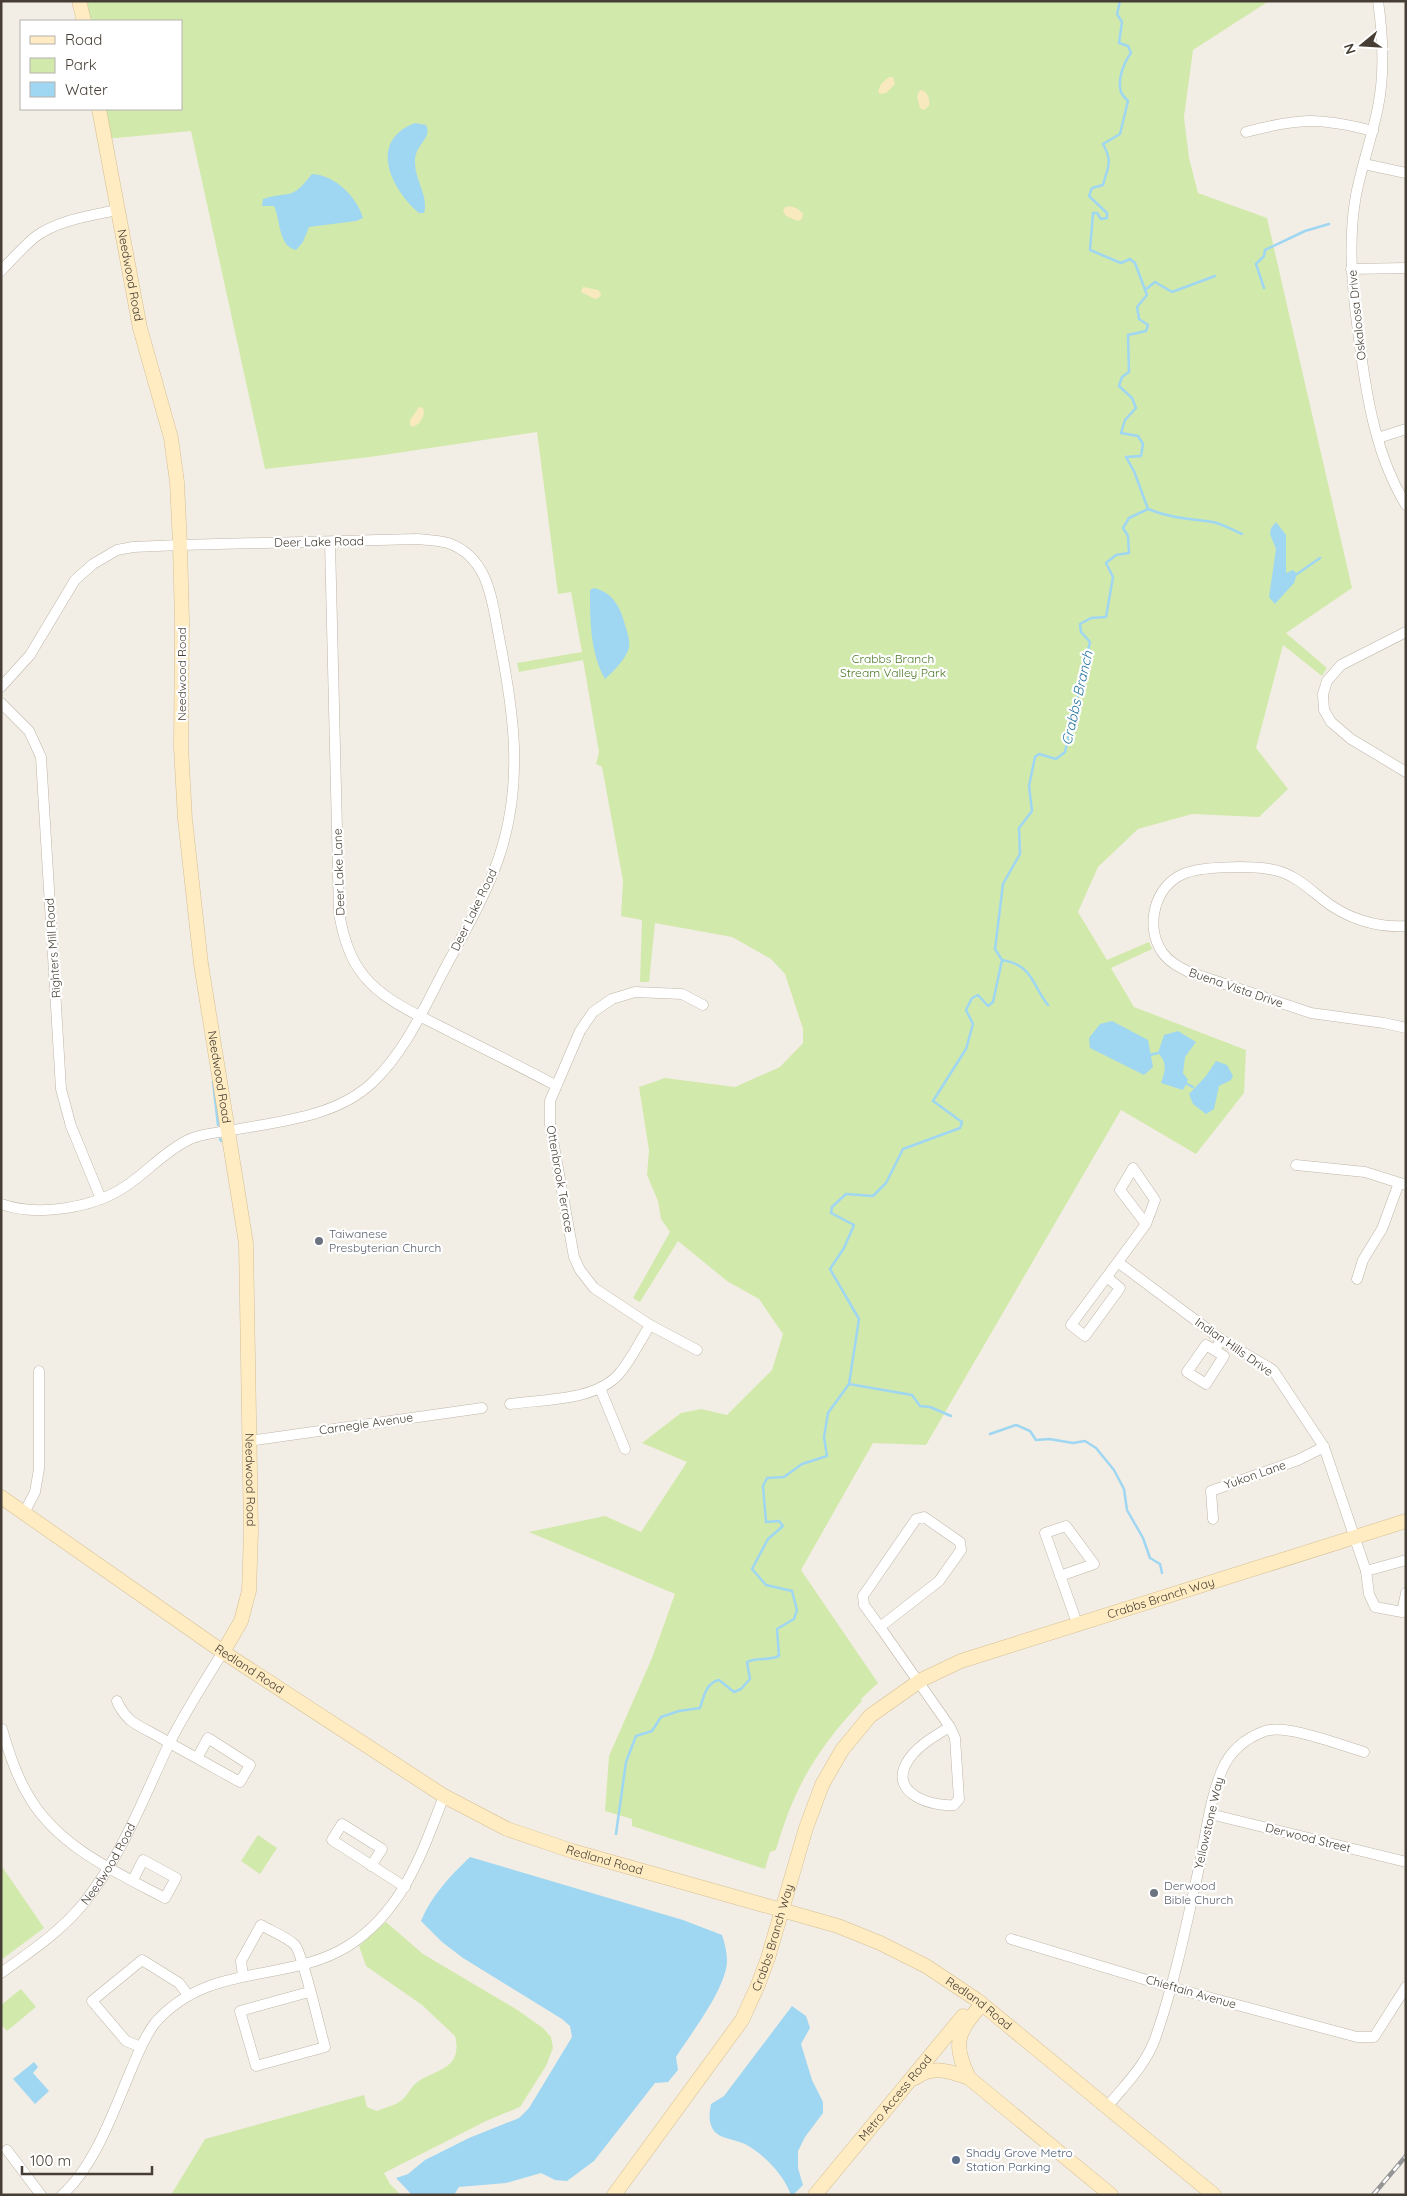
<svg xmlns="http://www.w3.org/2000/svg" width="1407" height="2196" viewBox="0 0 1407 2196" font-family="Quicksand,sans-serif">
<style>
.green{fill:#d2e9ac}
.sand{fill:#f9e9bf}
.water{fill:#9fd6f2}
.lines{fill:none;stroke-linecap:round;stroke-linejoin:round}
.stream{stroke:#9fd6f2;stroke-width:2.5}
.street-casing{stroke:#bfb5a7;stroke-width:11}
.secondary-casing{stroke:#d5bf93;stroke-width:15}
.street{stroke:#fff;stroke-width:10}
.secondary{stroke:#ffecc3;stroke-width:14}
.rail-casing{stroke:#959595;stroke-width:4.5}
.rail{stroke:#fff;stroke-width:2.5;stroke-dasharray:8;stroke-linecap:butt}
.worship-dot{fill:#6b7280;stroke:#fff;stroke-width:2}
.service-dot{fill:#5c6f8a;stroke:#fff;stroke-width:2}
.labels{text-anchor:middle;stroke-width:4.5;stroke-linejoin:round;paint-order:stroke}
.street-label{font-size:12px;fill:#463e34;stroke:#fff}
.park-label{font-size:12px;fill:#4b7926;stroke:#fff}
.worship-label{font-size:12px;fill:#5b616d;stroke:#fff;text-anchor:start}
.service-label{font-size:12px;fill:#4e5e75;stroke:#fff;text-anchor:start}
.water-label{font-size:14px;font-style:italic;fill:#2878a5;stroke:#fff}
</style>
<rect width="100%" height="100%" fill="#f3eee5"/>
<!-- green -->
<path class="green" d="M 87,1 L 1269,1 L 1193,50 L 1184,117 L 1189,158 L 1198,193 L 1267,218 L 1352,588 L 1286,633 L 1327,668 L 1322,676 L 1283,645 L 1256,748 L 1288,789 L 1259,817 L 1192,814 L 1138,829 L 1098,867 L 1078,912 L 1107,960 L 1149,942 L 1152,949 L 1111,968 L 1134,1007 L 1246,1050 L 1244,1093 L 1196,1154 L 1121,1110 L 926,1445 L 873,1443 L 801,1570 L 878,1683 L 861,1699 L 862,1701 C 817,1749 794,1787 776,1850 L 770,1852 L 765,1869 L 632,1826 L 632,1819 L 605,1811 L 609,1756 L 652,1658 L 675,1594 L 529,1532 L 605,1516 L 641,1532 L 687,1462 L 642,1443 L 681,1413 L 701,1409 L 727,1415 L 772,1370 L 783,1334 L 759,1299 L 727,1281 L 678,1241 L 640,1302 L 633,1298 L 670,1232 L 661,1219 L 658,1201 L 647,1175 L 649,1150 L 639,1087 L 665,1078 L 735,1087 L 780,1067 L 803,1043 L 803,1029 L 785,974 L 771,959 L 732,937 L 655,923 L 649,982 L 640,982 L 642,920 L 621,916 L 623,881 L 602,767 L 596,764 L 599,752 L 583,660 L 519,672 L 517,663 L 582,652 L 571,592 L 558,594 L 537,432 L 370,457 L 265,469 L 191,131 L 105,139 L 101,109 L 181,109 L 181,21 L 90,21 Z
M 258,1835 L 277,1848 L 260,1874 L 241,1861 Z
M 1,1865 L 44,1928 L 1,1960 Z
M 386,1922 L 423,1954 L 516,2009 L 543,2028 L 551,2037 L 553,2048 L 546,2066 L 520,2107 L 486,2121 L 384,2173 L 390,2184 L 401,2195 L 171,2195 L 205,2139 L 364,2095 L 367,2107 L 377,2111 C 384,2108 396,2105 402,2100 C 407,2096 410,2089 414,2085 C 431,2069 464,2072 455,2036 L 422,2005 L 366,1966 L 359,1946 Z
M 21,1989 L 36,2007 L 7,2031 L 1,2024 L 1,2005 Z"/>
<!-- sand -->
<path class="sand" d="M 889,77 L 893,77 L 895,84 L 886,93 L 880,94 L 878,91 L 881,84 Z
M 920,90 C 928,91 930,99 929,106 L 924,110 L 920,108 L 917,96 Z
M 785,207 C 792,205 799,208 803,214 L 802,219 L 798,221 L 786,216 L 783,211 Z
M 583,287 L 598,290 L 601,294 L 600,297 L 595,299 L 581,292 Z
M 419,407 L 423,408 C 426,416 420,424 413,427 L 410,425 L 410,420 Z"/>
<!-- water -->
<path class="water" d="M 415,123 L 426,125 C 433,139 414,144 415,163 C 415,180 429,197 424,213 L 419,213 C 390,188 368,141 415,123 Z
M 312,174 C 335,175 357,197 363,218 L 356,221 L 309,227 L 303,242 L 296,250 C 278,246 281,221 274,206 L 262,206 L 263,199 C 291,190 290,202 312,174 Z
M 1276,522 L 1286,535 L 1286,573 L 1293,570 L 1297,574 L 1294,583 L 1275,604 L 1269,597 L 1276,549 L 1270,534 L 1271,528 Z
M 594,588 C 615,593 621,610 626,628 C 628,634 630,642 629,648 C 625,660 614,671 605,679 C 590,652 590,620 590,590 Z
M 1112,1021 L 1148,1040 L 1153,1067 L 1144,1075 L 1090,1048 L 1089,1038 L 1100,1024 Z
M 1178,1031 L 1196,1042 L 1185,1057 L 1183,1073 L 1188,1080 L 1183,1090 L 1161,1083 C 1165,1071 1168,1063 1158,1053 L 1164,1035 Z
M 1216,1061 L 1227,1065 L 1233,1076 L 1231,1080 L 1219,1086 L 1214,1109 L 1206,1114 L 1193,1104 L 1189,1094 L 1206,1076 Z
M 470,1857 L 683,1920 L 722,1935 C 725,1944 727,1952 727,1962 C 725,1990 692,2032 676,2057 L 678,2070 L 668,2082 L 655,2083 L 594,2161 L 567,2181 L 555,2180 L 541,2173 L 506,2183 L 459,2187 L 454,2195 L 412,2195 L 396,2178 L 408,2174 L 425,2160 L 469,2138 L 519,2118 L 529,2108 L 572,2037 L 570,2026 L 562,2019 L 463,1958 L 442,1942 L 421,1921 C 431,1896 451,1875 470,1857 Z
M 792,2006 L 806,2016 L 810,2028 L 801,2044 L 812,2080 L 823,2102 L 823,2113 L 805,2137 L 798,2151 L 798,2168 L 803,2185 L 793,2195 L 791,2195 C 784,2175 764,2154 745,2144 C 737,2140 723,2139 716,2133 C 708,2125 709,2114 711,2104 L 724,2096 Z
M 34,2062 L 38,2067 L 33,2073 L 49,2091 L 35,2104 L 13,2079 Z"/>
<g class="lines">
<!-- stream -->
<path class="stream" d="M 1264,288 L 1256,264 L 1264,256 L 1265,250 L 1305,231 L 1329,224
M 1145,290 L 1155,282 L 1172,292 L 1215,276
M 1148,509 C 1170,518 1190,519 1213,522 C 1223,524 1232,530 1242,534
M 1297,574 L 1320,558
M 1002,960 C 1033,965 1032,985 1048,1005
M 1150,1055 L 1158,1053
M 213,1082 L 218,1125
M 1185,1083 L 1193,1087
M 220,1139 L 221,1141
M 849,1384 L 912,1395 L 920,1406 L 930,1407 L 951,1416
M 990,1434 L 1016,1425 L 1030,1431 L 1036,1440 L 1049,1439 L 1073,1443 L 1085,1441 L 1096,1448 L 1114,1470 L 1124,1489 L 1127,1510 L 1143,1538 L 1150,1558 L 1160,1564 L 1162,1573
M 616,1834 L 626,1762 L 636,1736 L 652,1731 L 661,1717 L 679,1711 L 700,1708 C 704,1696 706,1683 719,1680 L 734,1692 L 741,1689 L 750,1679 L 747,1662 C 757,1657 768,1661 779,1656 L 777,1629 L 794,1619 L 797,1610 L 792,1591 L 766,1585 L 752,1569 L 768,1539 L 783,1526 L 779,1521 L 766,1522 L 763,1486 L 767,1478 L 784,1477 L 802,1464 L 827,1456 L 824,1437 L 828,1413 L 849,1384 L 859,1319 L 830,1269 L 844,1248 L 854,1225 L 831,1213 L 832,1207 L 846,1194 L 873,1196 L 886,1183 L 903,1149 L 960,1128 L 962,1122 L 933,1101 L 966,1049 L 973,1024 L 966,1010 L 972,998 L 978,995 L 988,1006 L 993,1002 L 1002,960 L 995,949 L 1003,884 L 1020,854 L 1019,828 L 1032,811 L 1029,786 L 1035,757 L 1039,754 L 1056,759 L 1065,752 L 1090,642 L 1081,632 L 1080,624 L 1091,618 L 1106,617 L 1113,577 L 1106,563 L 1116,555 L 1129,553 L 1128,536 L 1123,528 L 1129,518 L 1148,509 L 1134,471 L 1126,457 L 1141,456 L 1143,444 L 1138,436 L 1121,433 L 1125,420 L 1136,408 L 1132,398 L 1119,386 L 1122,377 L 1129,372 L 1128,335 L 1146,331 L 1148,325 L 1139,319 L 1137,307 L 1147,295 L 1135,263 L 1130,259 L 1121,263 L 1090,250 L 1093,213 L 1097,213 L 1101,219 L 1107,218 L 1107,213 L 1089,196 L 1092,188 L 1103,185 C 1108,166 1113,162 1103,144 L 1120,134 L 1128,101 C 1126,99 1122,95 1121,92 C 1117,80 1124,62 1131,53 L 1128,46 L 1119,43 L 1122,22 L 1117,14 L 1120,1"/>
<!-- street casing -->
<g class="street-casing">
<g id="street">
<path d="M 1378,1 C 1383,36 1385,72 1378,107 C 1372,137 1362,165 1356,195 C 1347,245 1353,296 1360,346 C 1367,400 1377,458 1406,505"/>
<path d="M 1246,132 C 1299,118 1319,117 1373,131"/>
<path d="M 1364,164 L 1406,173"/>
<path d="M 1351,269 L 1406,268"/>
<path d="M 1,271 C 12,259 23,247 35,237 C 58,220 89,216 117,210"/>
<path d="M 1378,438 L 1406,429"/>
<path d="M 330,542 L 339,913 C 343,935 349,958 364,976 C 386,1003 423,1017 453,1033 C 487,1050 521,1067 555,1085"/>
<path d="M 1406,632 L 1341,665 L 1327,681 L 1323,694 L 1324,710 L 1331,722 L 1351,739 L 1406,772"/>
<path d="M 1,687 L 30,655 L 75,580 L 93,564 L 117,550 L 133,547 L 180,545 L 417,539 C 427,540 438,540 448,543 C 489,557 492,601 499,637 C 514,713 524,783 499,857 C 485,898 462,936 442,974 C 422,1012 405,1051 373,1082 C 336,1117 281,1121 233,1130 C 218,1133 202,1133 188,1140 C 164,1152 147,1172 126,1186 C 94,1208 38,1217 1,1204"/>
<path d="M 1,703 L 29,731 L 41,757 L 61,1089 L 71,1126 L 101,1199"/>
<path d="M 1406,926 C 1376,928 1345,918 1321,898 C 1305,885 1291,872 1269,869 C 1250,866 1201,866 1183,874 C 1154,887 1145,926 1162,952 C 1169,962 1179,967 1189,972 L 1311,1013 L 1384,1023 L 1406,1028"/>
<path d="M 1296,1165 L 1365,1172 L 1406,1185"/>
<path d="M 1119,1263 L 1222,1340 L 1273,1370 L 1324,1447 L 1366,1571 L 1369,1594 L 1375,1607 L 1402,1612 L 1406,1593"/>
<path d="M 1108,1278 L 1120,1288 L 1085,1336 L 1071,1325 L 1146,1224 L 1155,1200 L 1133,1168 L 1120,1190 L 1146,1224"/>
<path d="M 1357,1279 L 1363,1260 L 1382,1229 L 1399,1183"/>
<path d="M 697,1350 L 650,1325 L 594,1288 L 580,1270 L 574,1257 L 550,1124 L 550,1101 L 580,1031 L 593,1012 L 612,999 L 635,992 L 682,994 L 703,1005"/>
<path d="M 1214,1350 L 1224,1356 L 1206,1384 L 1187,1372 L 1206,1345 L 1214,1350 L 1222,1340"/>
<path d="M 600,1388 L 625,1449"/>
<path d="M 510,1404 C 544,1399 595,1401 619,1374 C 631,1360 640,1341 650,1325"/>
<path d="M 249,1441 L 482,1408"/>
<path d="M 24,1513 L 35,1492 L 39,1469 L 39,1371"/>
<path d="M 924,1517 L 960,1542 L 961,1550 L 939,1581 L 880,1627 L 864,1605 L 863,1596 L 916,1519 Z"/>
<path d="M 1213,1519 L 1211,1491 L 1298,1460 L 1324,1447"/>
<path d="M 1366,1571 L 1406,1560"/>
<path d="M 1060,1576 L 1094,1564 L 1066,1526 L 1045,1533 L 1077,1623"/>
<path d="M 880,1627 L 950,1727 L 955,1738 L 959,1799 L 954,1805 C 933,1807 890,1794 906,1764 C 914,1748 934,1736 950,1727"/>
<path d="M 117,1701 C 120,1709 124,1714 130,1720 C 139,1727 151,1732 161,1738 C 187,1753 213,1767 240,1782 L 250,1765 L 208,1738 L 197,1758"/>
<path d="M 2,1729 C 9,1753 17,1778 31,1800 C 61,1848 116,1872 165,1898 L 176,1878 L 143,1860 L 133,1880"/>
<path d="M 1210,1814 L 1406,1862"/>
<path d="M 371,1866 L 382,1849 L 342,1824 L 332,1840 L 405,1887"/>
<path d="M 1011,1939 L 1170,1987 L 1357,2037 L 1374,2037 L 1406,1987"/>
<path id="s1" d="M 1,1973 C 30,1952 60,1932 83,1904 C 122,1856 143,1799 169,1744 C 185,1712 204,1682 223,1652"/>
<path d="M 243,1976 L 241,1961 L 261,1925 C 271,1931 287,1937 295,1945 C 303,1955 320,2030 325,2047 L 256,2066 L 240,2011 L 309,1992"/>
<path d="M 141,2047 L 126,2041 L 92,2001 L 142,1960 L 179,1983 L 188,1995"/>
<path d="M 1107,2107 C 1124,2086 1145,2066 1155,2039 C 1175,1982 1187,1922 1200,1863 C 1206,1833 1210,1799 1222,1770 C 1230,1751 1246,1738 1265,1731 C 1288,1724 1340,1745 1364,1752"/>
<path d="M 7,2150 L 41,2195"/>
<path d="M 62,2195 C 95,2166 114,2110 131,2070 C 138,2054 144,2037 155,2023 C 209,1961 287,1984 348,1946 C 403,1911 422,1853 444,1796"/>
</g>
</g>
<!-- secondary casing -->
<g class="secondary-casing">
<g id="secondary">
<path d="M 79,1 L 84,21"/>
<path id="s2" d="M 99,109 L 140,328 L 171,438 L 177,482 L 180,545 L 182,621 L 181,747 L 185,819 L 201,964 L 246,1243 L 251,1532 L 249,1591 L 241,1621 L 223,1652"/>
<path id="s3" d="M 1,1497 L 223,1652 L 444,1796 L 507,1829 L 572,1851 L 838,1926 L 880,1943 L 926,1966 L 977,2000 L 1214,2195"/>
<path d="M 982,2004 C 957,2033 952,2043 969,2078 L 1111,2195"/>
<path d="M 915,2078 C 934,2065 949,2071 969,2078"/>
<path id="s4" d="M 614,2195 L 742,2020 L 758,1985 L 768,1958 L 806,1828 L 822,1785 L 842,1750 L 870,1716 L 921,1680 L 961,1661 L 1406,1521"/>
<path id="s5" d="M 815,2195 L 963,2016"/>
</g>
</g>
<!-- street -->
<use href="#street" class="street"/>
<!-- secondary -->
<use href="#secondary" class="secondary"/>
<!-- rail casing -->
<g class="rail-casing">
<path id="rail" d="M 1373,2195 L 1406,2156"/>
</g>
<!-- rail -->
<use href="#rail" class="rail"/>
</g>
<!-- markers -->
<g class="worship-dot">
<circle cx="319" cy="1241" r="5"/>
<circle cx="1154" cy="1893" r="5"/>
</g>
<circle class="service-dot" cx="956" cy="2160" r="5"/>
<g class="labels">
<!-- street labels -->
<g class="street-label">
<text dy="4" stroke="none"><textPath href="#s2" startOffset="169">Needwood Road</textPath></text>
<text transform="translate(1357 315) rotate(-96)" y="4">Oskaloosa Drive</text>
<text transform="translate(319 542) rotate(-1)" y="4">Deer Lake Road</text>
<text transform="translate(182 674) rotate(-90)" y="4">Needwood Road</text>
<text transform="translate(339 872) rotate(-92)" y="4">Deer Lake Lane</text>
<text transform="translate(474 910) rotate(-64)" y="4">Deer Lake Road</text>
<text transform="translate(53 948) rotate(-94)" y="4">Righters Mill Road</text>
<text transform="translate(1236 988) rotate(19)" y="4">Buena Vista Drive</text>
<text dy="4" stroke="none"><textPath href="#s2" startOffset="979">Needwood Road</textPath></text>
<text transform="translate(560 1179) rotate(80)" y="4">Ottenbrook Terrace</text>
<text transform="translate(1234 1347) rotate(35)" y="4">Indian Hills Drive</text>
<text transform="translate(366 1424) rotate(-8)" y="4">Carnegie Avenue</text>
<text transform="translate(1255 1475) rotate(-19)" y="4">Yukon Lane</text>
<text dy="4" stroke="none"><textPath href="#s2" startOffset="1384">Needwood Road</textPath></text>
<text dy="4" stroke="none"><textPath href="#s4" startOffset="866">Crabbs Branch Way</textPath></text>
<text dy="4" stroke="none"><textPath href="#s3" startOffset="302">Redland Road</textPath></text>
<text transform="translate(1209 1823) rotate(-77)" y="4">Yellowstone Way</text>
<text transform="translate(1308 1838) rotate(14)" y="4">Derwood Street</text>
<text dy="4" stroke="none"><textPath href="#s3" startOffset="708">Redland Road</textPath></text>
<text dy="4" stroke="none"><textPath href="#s1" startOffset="155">Needwood Road</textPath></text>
<text dy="4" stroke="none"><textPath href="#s4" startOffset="305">Crabbs Branch Way</textPath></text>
<text transform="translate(1191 1992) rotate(16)" y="4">Chieftain Avenue</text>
<text dy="4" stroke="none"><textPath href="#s3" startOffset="1112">Redland Road</textPath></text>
<text dy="4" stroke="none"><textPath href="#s5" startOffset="126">Metro Access Road</textPath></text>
</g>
<!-- park labels -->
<g class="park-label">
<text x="893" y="663">Crabbs Branch<tspan x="893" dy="14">Stream Valley Park</tspan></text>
</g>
<!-- worship labels -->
<g class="worship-label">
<text x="329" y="1238">Taiwanese<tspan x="329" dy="14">Presbyterian Church</tspan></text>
<text x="1164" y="1890">Derwood<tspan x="1164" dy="14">Bible Church</tspan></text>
</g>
<!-- service labels -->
<g class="service-label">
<text x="966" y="2157">Shady Grove Metro<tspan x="966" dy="14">Station Parking</tspan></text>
</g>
<!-- water labels -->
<g class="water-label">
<text transform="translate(1077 698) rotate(-77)" y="5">Crabbs Branch</text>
</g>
</g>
<!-- border -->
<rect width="1407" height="2196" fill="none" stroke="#463e34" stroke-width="5"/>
<!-- legend -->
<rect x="20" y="20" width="162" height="90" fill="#ffffff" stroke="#b5b2ae"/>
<rect x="30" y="36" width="25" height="8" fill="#ffecc3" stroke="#b5b2ae"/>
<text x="65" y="45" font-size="15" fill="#463e34">Road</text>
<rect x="30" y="58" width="25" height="15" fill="#d2e9ac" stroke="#b5b2ae"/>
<text x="65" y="70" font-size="15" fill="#463e34">Park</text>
<rect x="30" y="82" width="25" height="15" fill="#9fd6f2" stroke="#b5b2ae"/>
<text x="65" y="95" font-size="15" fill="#463e34">Water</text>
<!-- north arrow -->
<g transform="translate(1362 45) rotate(252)" stroke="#ffffff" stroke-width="4" paint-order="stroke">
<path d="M0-4L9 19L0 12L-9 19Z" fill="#463e34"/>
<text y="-8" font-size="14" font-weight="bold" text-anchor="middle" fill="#463e34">N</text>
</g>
<!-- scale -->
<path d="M22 2166v8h130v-8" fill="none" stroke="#463e34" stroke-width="2.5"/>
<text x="30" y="2166" font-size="15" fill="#463e34" stroke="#ffffff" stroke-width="4" paint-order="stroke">100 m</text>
</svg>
